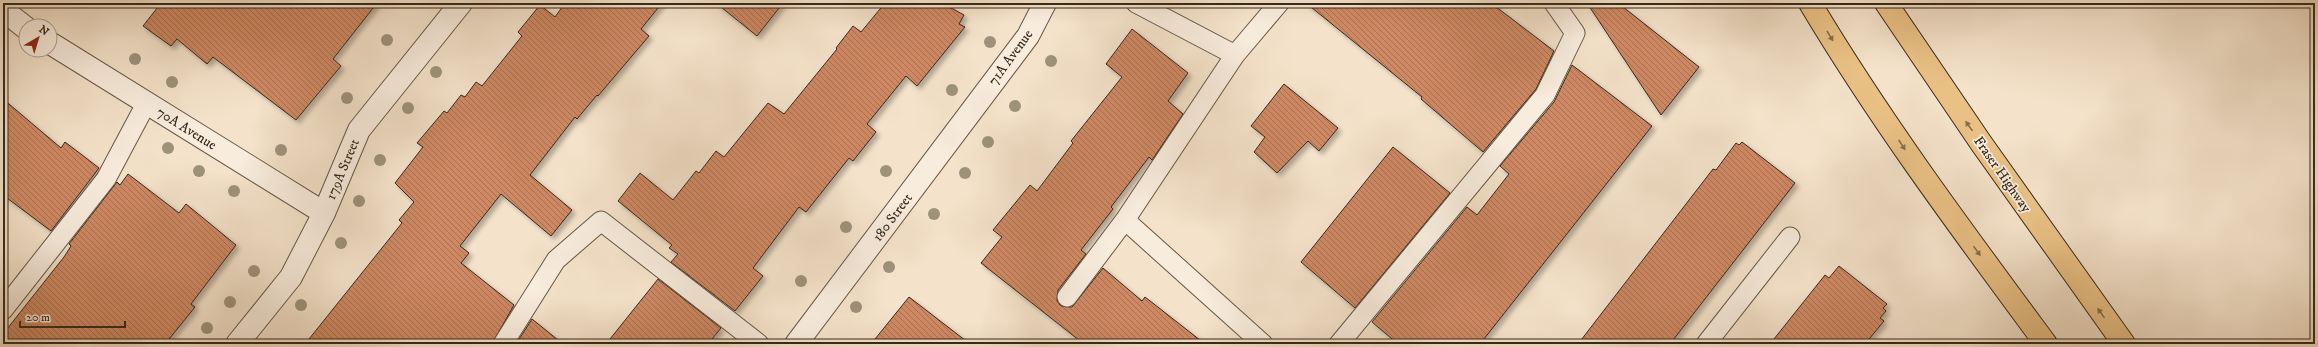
<svg xmlns="http://www.w3.org/2000/svg" width="2318" height="347" viewBox="0 0 2318 347" font-family="'IM FELL DW Pica',serif">
<style>
.building{fill:url(#building-back-hatch);stroke:#36291b;filter:url(#shadow)}
.lines{fill:none;stroke-linecap:round;stroke-linejoin:round}
.lane-casing{stroke:#665747;stroke-width:21}
.street-casing{stroke:#665747;stroke-width:24}
.primary-casing{stroke:#36291b;stroke-width:24}
.lane{stroke:#f8ecdd;stroke-width:19}
.street{stroke:#f8ecdd;stroke-width:22}
.primary{stroke:#eac185;stroke-width:22}
.tree{fill:#9e927b}
.oneway{fill:#876d4b}
.labels{text-anchor:middle;stroke-width:3.5;stroke-linejoin:round;paint-order:stroke}
.street-label{font-size:14px;fill:#36291b;stroke:#f8ecdd}
</style>
<defs>
<pattern id="building-back-hatch" width="6" height="6" patternUnits="userSpaceOnUse"><rect width="6" height="6" fill="#ce8863"/><path d="M-1 5l2 2M0 0l6 6M5-1l2 2" fill="none" stroke="#a86f51"/></pattern>
<filter id="shadow"><feDropShadow dx="3.5" dy="3.5" stdDeviation="2" flood-color="#0004"/></filter>
</defs>
<rect width="100%" height="100%" fill="#f4e2ca"/>
<filter id="stains"><feTurbulence type="fractalNoise" baseFrequency=".005" numOctaves="4"/><feColorMatrix values="0 0 0 0 .2 0 0 0 0 .09 0 0 0 0 .02 0 0 0 .5 -.17"/></filter>
<radialGradient id="worn" r=".72"><stop offset=".6" stop-color="#630" stop-opacity="0"/><stop offset="1" stop-color="#630" stop-opacity=".3"/></radialGradient>
<!-- building -->
<path class="building" d="M 161,3 L 377,3 L 333,59 L 341,66 L 296,120 L 213,57 L 207,64 L 177,39 L 171,46 L 143,26 Z
M 565,3 L 662,3 L 641,29 L 649,36 L 598,96 L 597,95 L 577,119 L 575,117 L 530,175 L 572,210 L 551,236 L 501,194 L 460,246 L 469,253 L 461,263 L 514,305 L 492,344 L 305,344 L 402,223 L 399,220 L 414,202 L 395,183 L 423,147 L 417,143 L 444,111 L 447,113 L 461,95 L 465,97 L 476,82 L 482,86 L 522,36 L 518,32 L 540,5 L 555,17 Z
M 716,3 L 783,3 L 757,36 Z
M 885,3 L 942,3 L 964,15 L 959,24 L 965,27 L 917,86 L 906,76 L 867,124 L 876,132 L 853,161 L 849,158 L 806,212 L 799,207 L 753,268 L 763,276 L 735,311 L 671,262 L 678,254 L 669,248 L 672,245 L 618,201 L 640,173 L 673,200 L 696,171 L 699,173 L 716,151 L 724,157 L 768,103 L 784,114 L 837,49 L 836,48 L 853,26 L 861,32 Z
M 1306,3 L 1491,3 L 1554,51 L 1536,89 L 1483,152 L 1421,99 L 1422,97 Z
M 1587,3 L 1618,3 L 1699,67 L 1661,115 Z
M 1132,29 L 1188,73 L 1168,101 L 1183,114 L 1152,160 L 1149,157 L 1111,207 L 1113,209 L 1081,250 L 1086,254 L 1058,290 L 1057,301 L 1061,306 L 1072,307 L 1103,268 L 1142,301 L 1145,297 L 1205,344 L 1084,344 L 981,263 L 1002,237 L 993,230 L 1030,185 L 1037,191 L 1073,143 L 1071,141 L 1122,77 L 1106,64 Z
M 1572,65 L 1652,126 L 1480,344 L 1398,344 L 1372,322 L 1467,207 L 1477,215 L 1509,174 L 1500,166 L 1554,102 Z
M 1284,84 L 1338,128 L 1319,151 L 1308,141 L 1277,173 L 1254,152 L 1265,137 L 1251,126 Z
M 3,99 L 61,148 L 65,142 L 99,168 L 51,231 L 3,195 Z
M 1742,142 L 1795,183 L 1670,344 L 1578,344 L 1713,169 L 1716,170 L 1736,143 L 1739,145 Z
M 1393,147 L 1450,193 L 1355,308 L 1301,262 Z
M 128,174 L 179,213 L 186,204 L 236,245 L 191,304 L 195,307 L 165,344 L 3,344 L 3,334 L 64,257 L 71,246 L 69,244 L 117,182 L 120,185 Z
M 1839,266 L 1887,304 L 1883,308 L 1886,311 L 1880,318 L 1884,321 L 1865,344 L 1770,344 L 1825,275 L 1829,278 Z
M 658,279 L 721,328 L 708,344 L 606,344 Z
M 909,297 L 970,344 L 871,344 Z
M 532,319 L 563,344 L 516,344 Z"/>
<g class="lines">
<!-- lane casing -->
<g class="lane-casing">
<path id="lane" d="M 1136,3 L 1235,55
M 1125,220 L 1263,344
M 1067,297 L 1125,220 L 1235,55 L 1279,3
M 3,310 L 106,179 L 147,102
M 503,344 L 556,260 L 601,221 L 759,344
M 1339,344 L 1545,95 L 1575,33 L 1554,3
M 1706,344 L 1790,237"/>
</g>
<!-- street casing -->
<g class="street-casing">
<path id="street" d="M 3,10 L 26,28
M 50,43 L 324,213
M 237,344 L 291,277 L 324,213 L 359,130 L 461,3
M 796,344 L 1028,36 L 1045,3"/>
</g>
<!-- primary casing -->
<g class="primary-casing">
<path id="primary" d="M 1810,3 C 1881,122 1964,233 2046,344
M 1886,3 L 1981,143 L 2124,344"/>
</g>
<!-- lane -->
<use href="#lane" class="lane"/>
<!-- street -->
<use href="#street" class="street"/>
<!-- primary -->
<use href="#primary" class="primary"/>
</g>
<!-- trees -->
<g class="tree">
<circle cx="387" cy="40" r="6"/>
<circle cx="990" cy="42" r="6"/>
<circle cx="135" cy="59" r="6"/>
<circle cx="1051" cy="61" r="6"/>
<circle cx="436" cy="72" r="6"/>
<circle cx="172" cy="82" r="6"/>
<circle cx="952" cy="90" r="6"/>
<circle cx="347" cy="98" r="6"/>
<circle cx="1015" cy="106" r="6"/>
<circle cx="408" cy="108" r="6"/>
<circle cx="988" cy="142" r="6"/>
<circle cx="168" cy="148" r="6"/>
<circle cx="281" cy="150" r="6"/>
<circle cx="380" cy="160" r="6"/>
<circle cx="199" cy="171" r="6"/>
<circle cx="886" cy="171" r="6"/>
<circle cx="965" cy="173" r="6"/>
<circle cx="234" cy="191" r="6"/>
<circle cx="359" cy="201" r="6"/>
<circle cx="934" cy="214" r="6"/>
<circle cx="846" cy="227" r="6"/>
<circle cx="341" cy="243" r="6"/>
<circle cx="889" cy="267" r="6"/>
<circle cx="254" cy="271" r="6"/>
<circle cx="801" cy="281" r="6"/>
<circle cx="230" cy="302" r="6"/>
<circle cx="301" cy="305" r="6"/>
<circle cx="856" cy="307" r="6"/>
<circle cx="207" cy="328" r="6"/>
</g>
<!-- one-way arrows -->
<defs><path id="oneway-solid" d="M-6-.8H1V-3.2L6.5 0L1 3.2V.8H-6Z"/></defs>
<g class="oneway">
<use href="#oneway-solid" transform="translate(1830 36) rotate(59)"/>
<use href="#oneway-solid" transform="translate(1969 126) rotate(-125)"/>
<use href="#oneway-solid" transform="translate(1902 145) rotate(57)"/>
<use href="#oneway-solid" transform="translate(1977 251) rotate(54)"/>
<use href="#oneway-solid" transform="translate(2101 313) rotate(-125)"/>
</g>
<g class="labels">
<!-- street labels -->
<g class="street-label">
<text transform="translate(1010 57) rotate(-54)" y="5">71A Avenue</text>
<text transform="translate(187 128) rotate(32)" y="5">70A Avenue</text>
<text transform="translate(342 169) rotate(-67)" y="5">179A Street</text>
<text transform="translate(2003 174) rotate(55)" y="5">Fraser Highway</text>
<text transform="translate(892 217) rotate(-53)" y="5">180 Street</text>
</g>
</g>
<!-- margin -->
<rect width="2318" height="347" fill="none" stroke="#f4e2ca" stroke-width="16"/>
<rect x="4" y="4" width="2310" height="339" fill="none" stroke="#36291b" stroke-width="2"/>
<rect x="8" y="8" width="2302" height="331" fill="none" stroke="#36291b"/>
<!-- north arrow -->
<g transform="translate(38 38) rotate(38)"><circle r="19" fill="#f8ecdd" stroke="#aa9e8f"/>
<path d="M0-3L7 15L0 10L-7 15Z" fill="#8f2418"/>
<text y="-6" font-size="11" font-weight="bold" text-anchor="middle" fill="#36291b">N</text>
</g>
<!-- scale -->
<path d="M20 321v6h105v-6" fill="none" stroke="#36291b" stroke-width="2"/>
<text x="26" y="321" font-size="12" fill="#36291b" stroke="#f8ecdd" stroke-width="3" paint-order="stroke">20 m</text>
<rect width="100%" height="100%" filter="url(#stains)"/>
<rect width="100%" height="100%" fill="url(#worn)"/>
</svg>
